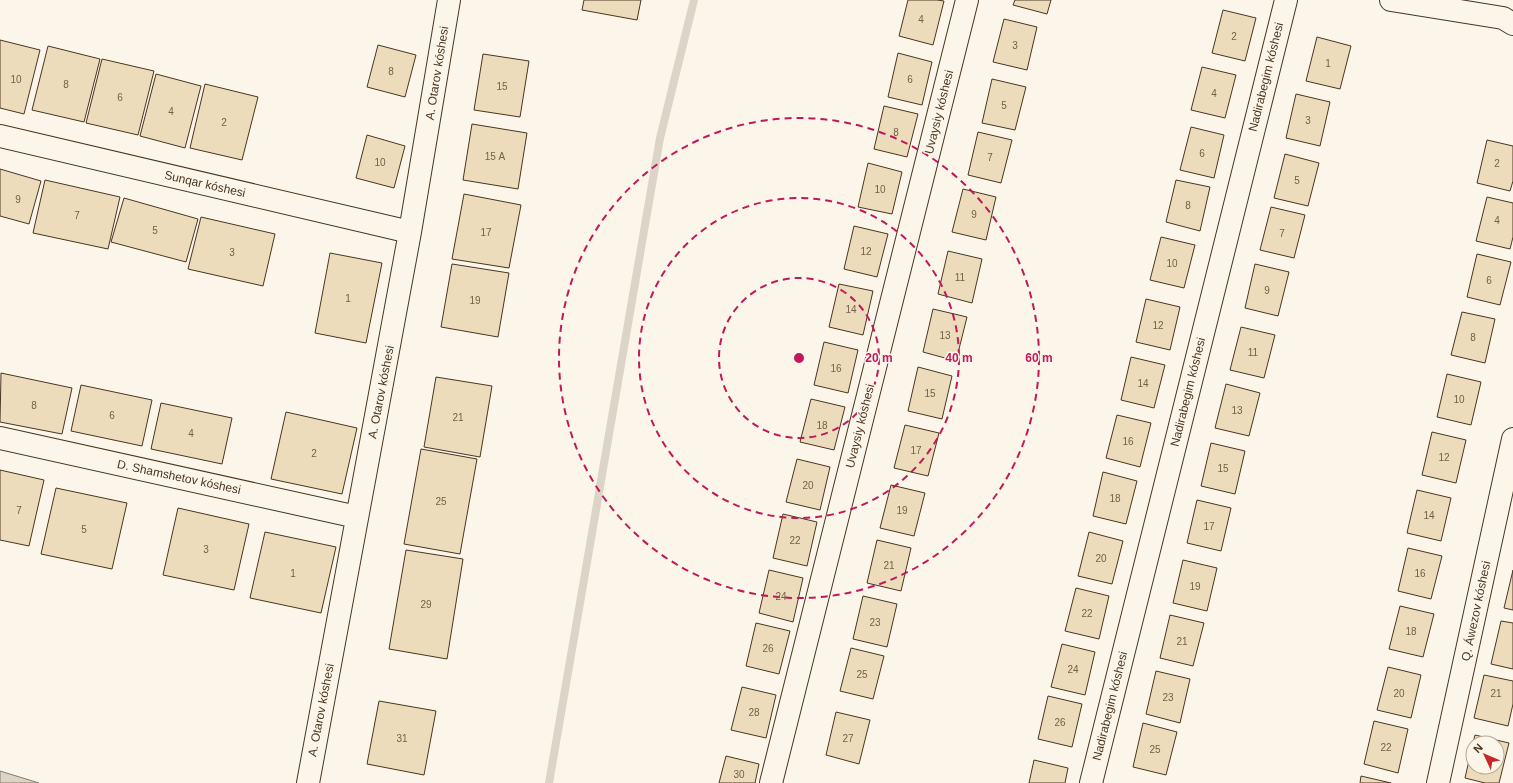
<svg xmlns="http://www.w3.org/2000/svg" width="1513" height="783" viewBox="0 0 1513 783" font-family="Arial,sans-serif">
<style>
.water{fill:#dcd4c6;stroke:#887966}
.lines{fill:none;stroke-linecap:round;stroke-linejoin:round}
.stream{stroke:#dcd4c6;stroke-width:8}
.building{fill:#ecdcbc;stroke:#4a3520}
.street-casing{stroke:#4a3520;stroke-width:24}
.street{stroke:#fbf6e9;stroke-width:22}
.ring{fill:none;stroke:#c2185b;stroke-width:2;stroke-dasharray:7 5}
.labels{text-anchor:middle;stroke-width:3;stroke-linejoin:round;paint-order:stroke}
.number-label{font-size:10px;fill:#725f47}
.street-label{font-size:12px;fill:#4a3520;stroke:#fbf6e9}
.centre{fill:#c2185b;stroke:#fbf6e9;stroke-width:2}
.ring-label{font-size:12px;text-anchor:middle;font-weight:bold;fill:#c2185b;stroke:#fbf6e9;stroke-width:3;stroke-linejoin:round;paint-order:stroke}
</style>
<rect width="100%" height="100%" fill="#fbf6e9"/>
<!-- water -->
<path class="water" d="M 0,771 L 39,783 L 0,783 Z"/>
<g class="lines">
<!-- stream -->
<path class="stream" d="M 549,783 L 660,138 L 694,0"/>
</g>
<!-- building -->
<path class="building" d="M 584,0 L 641,0 L 637,20 L 582,10 Z
M 908,0 L 937,0 L 944,1 L 933,45 L 899,36 Z
M 1015,0 L 1051,0 L 1047,14 L 1013,5 Z
M 1223,10 L 1256,18 L 1245,61 L 1212,53 Z
M 1004,19 L 1037,27 L 1027,70 L 993,62 Z
M 1317,37 L 1351,46 L 1340,89 L 1306,81 Z
M 0,40 L 40,50 L 24,114 L 0,108 Z
M 378,45 L 416,55 L 405,97 L 367,87 Z
M 48,46 L 100,59 L 84,122 L 32,110 Z
M 898,53 L 932,62 L 922,105 L 888,97 Z
M 483,54 L 529,61 L 520,117 L 474,110 Z
M 102,59 L 154,71 L 138,135 L 86,123 Z
M 1202,67 L 1236,75 L 1225,118 L 1191,110 Z
M 156,74 L 201,86 L 185,148 L 140,136 Z
M 992,79 L 1026,87 L 1015,130 L 982,123 Z
M 205,84 L 258,97 L 242,160 L 190,148 Z
M 1296,94 L 1330,102 L 1320,146 L 1286,138 Z
M 884,106 L 918,114 L 907,157 L 874,149 Z
M 472,124 L 527,133 L 518,189 L 463,180 Z
M 1191,127 L 1224,135 L 1214,178 L 1180,170 Z
M 978,132 L 1012,140 L 1001,183 L 968,175 Z
M 367,135 L 405,146 L 394,188 L 356,178 Z
M 1487,140 L 1513,146 L 1513,181 L 1510,191 L 1477,183 Z
M 1285,154 L 1319,163 L 1308,206 L 1274,198 Z
M 868,163 L 902,172 L 892,214 L 858,207 Z
M 0,169 L 41,181 L 29,224 L 0,216 Z
M 45,180 L 120,197 L 108,249 L 33,233 Z
M 1176,180 L 1210,187 L 1200,231 L 1166,222 Z
M 963,189 L 996,197 L 986,240 L 952,232 Z
M 464,194 L 521,205 L 509,268 L 452,259 Z
M 1487,197 L 1513,203 L 1513,237 L 1510,249 L 1476,241 Z
M 124,198 L 198,219 L 186,262 L 111,242 Z
M 1271,207 L 1305,215 L 1294,258 L 1260,250 Z
M 201,217 L 275,234 L 263,286 L 188,269 Z
M 854,226 L 888,234 L 877,277 L 844,269 Z
M 1161,237 L 1195,245 L 1184,288 L 1150,280 Z
M 948,251 L 982,259 L 972,303 L 938,294 Z
M 330,253 L 382,263 L 366,343 L 315,333 Z
M 1477,254 L 1511,262 L 1500,305 L 1467,297 Z
M 452,264 L 509,273 L 498,337 L 441,327 Z
M 1255,264 L 1289,272 L 1278,316 L 1245,308 Z
M 839,284 L 873,291 L 863,335 L 829,327 Z
M 1146,299 L 1180,307 L 1170,350 L 1136,342 Z
M 933,309 L 967,317 L 956,361 L 923,352 Z
M 1462,312 L 1495,319 L 1485,363 L 1451,355 Z
M 1241,327 L 1275,335 L 1264,378 L 1230,370 Z
M 824,342 L 858,350 L 848,393 L 814,385 Z
M 1131,357 L 1165,365 L 1154,408 L 1121,400 Z
M 918,367 L 952,376 L 942,419 L 908,411 Z
M 1,373 L 72,388 L 62,434 L 0,422 Z
M 1447,374 L 1481,382 L 1471,425 L 1437,417 Z
M 436,377 L 492,386 L 480,457 L 424,447 Z
M 1226,384 L 1260,393 L 1249,436 L 1215,428 Z
M 81,385 L 152,400 L 142,446 L 71,431 Z
M 811,399 L 845,407 L 834,450 L 800,442 Z
M 161,403 L 232,418 L 222,464 L 151,449 Z
M 286,412 L 357,428 L 342,494 L 271,479 Z
M 1117,415 L 1151,423 L 1140,467 L 1106,458 Z
M 905,425 L 939,433 L 928,476 L 894,468 Z
M 1432,432 L 1466,440 L 1456,483 L 1422,475 Z
M 1211,443 L 1245,451 L 1235,494 L 1201,486 Z
M 421,449 L 477,459 L 460,554 L 404,544 Z
M 797,459 L 830,467 L 820,510 L 786,502 Z
M 0,470 L 44,480 L 29,546 L 0,540 Z
M 1103,472 L 1137,481 L 1126,524 L 1093,516 Z
M 891,485 L 925,493 L 914,536 L 880,528 Z
M 56,488 L 127,503 L 112,569 L 41,554 Z
M 1417,490 L 1451,498 L 1441,541 L 1407,533 Z
M 1197,500 L 1231,508 L 1221,551 L 1187,543 Z
M 178,508 L 249,524 L 234,590 L 163,575 Z
M 783,514 L 817,522 L 807,566 L 773,558 Z
M 265,532 L 336,547 L 321,613 L 250,598 Z
M 1089,532 L 1123,541 L 1112,584 L 1078,576 Z
M 877,540 L 911,548 L 901,591 L 867,583 Z
M 1408,548 L 1442,556 L 1431,599 L 1398,591 Z
M 406,550 L 463,559 L 447,659 L 389,649 Z
M 1183,560 L 1217,568 L 1207,611 L 1173,603 Z
M 769,570 L 803,578 L 793,622 L 759,613 Z
M 1513,570 L 1513,610 L 1504,608 Z
M 1076,588 L 1109,596 L 1099,639 L 1065,631 Z
M 863,596 L 897,604 L 887,647 L 853,639 Z
M 1400,606 L 1434,614 L 1423,657 L 1389,649 Z
M 1170,615 L 1204,623 L 1193,666 L 1160,658 Z
M 1501,621 L 1513,623 L 1513,669 L 1491,664 Z
M 756,623 L 790,631 L 779,674 L 746,666 Z
M 1062,644 L 1095,652 L 1085,695 L 1051,687 Z
M 851,648 L 884,656 L 873,699 L 840,691 Z
M 1388,667 L 1421,675 L 1411,718 L 1377,710 Z
M 1156,671 L 1190,679 L 1180,723 L 1146,714 Z
M 1484,675 L 1513,681 L 1513,704 L 1508,726 L 1474,718 Z
M 742,687 L 776,695 L 766,738 L 731,730 Z
M 1048,696 L 1082,704 L 1072,747 L 1038,739 Z
M 379,701 L 436,711 L 424,775 L 367,764 Z
M 836,712 L 870,720 L 859,764 L 826,755 Z
M 1374,721 L 1408,729 L 1398,773 L 1364,764 Z
M 1143,723 L 1177,732 L 1166,775 L 1133,767 Z
M 1475,735 L 1509,743 L 1499,783 L 1485,783 L 1465,778 L 1473,743 L 1473,767 L 1497,767 L 1497,743 L 1473,743 Z
M 726,756 L 759,764 L 755,783 L 719,783 Z
M 1034,760 L 1068,768 L 1065,783 L 1029,783 Z
M 1361,776 L 1391,783 L 1360,783 Z"/>
<g class="lines">
<!-- street casing -->
<g class="street-casing">
<path id="street" d="M 1391,0 L 1503,18 L 1513,24
M 0,136 L 410,232
M 0,438 L 357,517
M 308,783 L 410,232 L 449,0
M 771,783 L 967,0
M 1091,783 L 1286,0
M 1438,783 L 1513,439"/>
</g>
<!-- street -->
<use href="#street" class="street"/>
</g>
<!-- distance rings -->
<g class="ring">
<circle cx="799" cy="358" r="80"/>
<circle cx="799" cy="358" r="160"/>
<circle cx="799" cy="358" r="240"/>
</g>
<g class="labels">
<!-- number labels -->
<g class="number-label">
<text x="921" y="23">4</text>
<text x="1234" y="40">2</text>
<text x="1015" y="49">3</text>
<text x="1328" y="67">1</text>
<text x="391" y="75">8</text>
<text x="16" y="83">10</text>
<text x="910" y="83">6</text>
<text x="66" y="88">8</text>
<text x="502" y="90">15</text>
<text x="1214" y="97">4</text>
<text x="120" y="101">6</text>
<text x="1004" y="109">5</text>
<text x="171" y="115">4</text>
<text x="1308" y="124">3</text>
<text x="224" y="126">2</text>
<text x="896" y="136">8</text>
<text x="1202" y="157">6</text>
<text x="495" y="160">15 А</text>
<text x="990" y="161">7</text>
<text x="380" y="166">10</text>
<text x="1497" y="167">2</text>
<text x="1297" y="184">5</text>
<text x="880" y="193">10</text>
<text x="18" y="203">9</text>
<text x="1188" y="209">8</text>
<text x="974" y="218">9</text>
<text x="77" y="219">7</text>
<text x="1497" y="224">4</text>
<text x="155" y="234">5</text>
<text x="486" y="236">17</text>
<text x="1282" y="237">7</text>
<text x="866" y="255">12</text>
<text x="232" y="256">3</text>
<text x="1172" y="267">10</text>
<text x="960" y="281">11</text>
<text x="1489" y="284">6</text>
<text x="1267" y="294">9</text>
<text x="348" y="302">1</text>
<text x="475" y="304">19</text>
<text x="851" y="313">14</text>
<text x="1158" y="329">12</text>
<text x="945" y="339">13</text>
<text x="1473" y="341">8</text>
<text x="1253" y="356">11</text>
<text x="836" y="372">16</text>
<text x="1143" y="387">14</text>
<text x="930" y="397">15</text>
<text x="1459" y="403">10</text>
<text x="34" y="409">8</text>
<text x="1237" y="414">13</text>
<text x="112" y="419">6</text>
<text x="458" y="421">21</text>
<text x="822" y="429">18</text>
<text x="191" y="437">4</text>
<text x="1128" y="445">16</text>
<text x="916" y="454">17</text>
<text x="314" y="457">2</text>
<text x="1444" y="461">12</text>
<text x="1223" y="472">15</text>
<text x="808" y="489">20</text>
<text x="1115" y="502">18</text>
<text x="441" y="505">25</text>
<text x="19" y="514">7</text>
<text x="902" y="514">19</text>
<text x="1429" y="519">14</text>
<text x="1209" y="530">17</text>
<text x="84" y="533">5</text>
<text x="795" y="544">22</text>
<text x="206" y="553">3</text>
<text x="1101" y="562">20</text>
<text x="889" y="569">21</text>
<text x="293" y="577">1</text>
<text x="1420" y="577">16</text>
<text x="1195" y="590">19</text>
<text x="781" y="600">24</text>
<text x="426" y="608">29</text>
<text x="1087" y="617">22</text>
<text x="875" y="626">23</text>
<text x="1411" y="635">18</text>
<text x="1182" y="645">21</text>
<text x="768" y="652">26</text>
<text x="1073" y="673">24</text>
<text x="862" y="678">25</text>
<text x="1399" y="697">20</text>
<text x="1496" y="697">21</text>
<text x="1168" y="701">23</text>
<text x="754" y="716">28</text>
<text x="1060" y="726">26</text>
<text x="402" y="742">31</text>
<text x="848" y="742">27</text>
<text x="1386" y="751">22</text>
<text x="1155" y="753">25</text>
<text x="739" y="778">30</text>
</g>
<!-- street labels -->
<g class="street-label">
<text transform="translate(437 73) rotate(-81)" y="4">A. Otarov kóshesi</text>
<text transform="translate(1266 77) rotate(-76)" y="4">Nadirabegim kóshesi</text>
<text transform="translate(939 112) rotate(-76)" y="4">Uvaysiy kóshesi</text>
<text transform="translate(205 184) rotate(13)" y="4">Sunqar kóshesi</text>
<text transform="translate(381 392) rotate(-79)" y="4">A. Otarov kóshesi</text>
<text transform="translate(1188 392) rotate(-76)" y="4">Nadirabegim kóshesi</text>
<text transform="translate(860 426) rotate(-76)" y="4">Uvaysiy kóshesi</text>
<text transform="translate(179 477) rotate(12)" y="4">D. Shamshetov kóshesi</text>
<text transform="translate(1476 611) rotate(-78)" y="4">Q. Áwezov kóshesi</text>
<text transform="translate(1110 706) rotate(-76)" y="4">Nadirabegim kóshesi</text>
<text transform="translate(321 710) rotate(-79)" y="4">A. Otarov kóshesi</text>
</g>
</g>
<circle cx="799" cy="358" r="6" class="centre"/>
<g class="ring-label">
<text x="879" y="362">20 m</text>
<text x="959" y="362">40 m</text>
<text x="1039" y="362">60 m</text>
</g>
<!-- north arrow -->
<g transform="translate(1485 755) rotate(314)"><circle r="19" fill="#fbf6e9" stroke="#b4a999"/>
<path d="M0-3L7 15L0 10L-7 15Z" fill="#c62828"/>
<text y="-6" font-size="11" font-weight="bold" text-anchor="middle" fill="#4a3520">N</text>
</g>
</svg>
